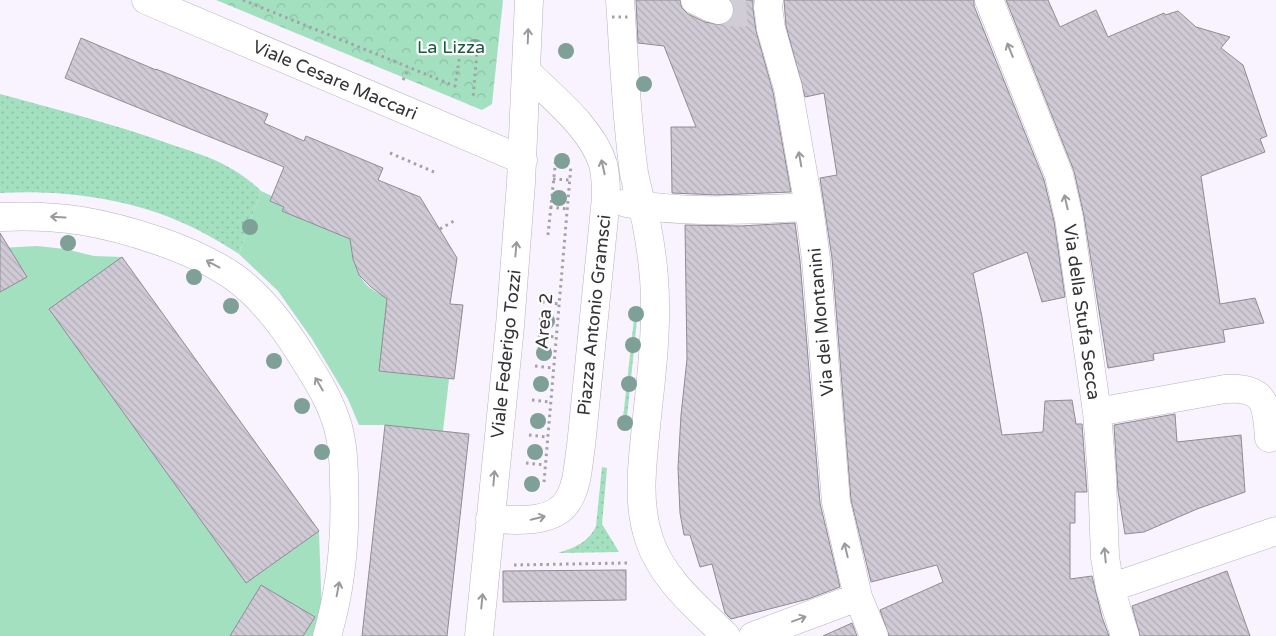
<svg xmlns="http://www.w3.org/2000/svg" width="1276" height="636" viewBox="0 0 1276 636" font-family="'Varela Round',sans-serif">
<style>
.grass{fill:url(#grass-dots)}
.forest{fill:url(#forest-crowns)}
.garden{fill:#a3e0c0}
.building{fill:url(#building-back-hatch);stroke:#908b95}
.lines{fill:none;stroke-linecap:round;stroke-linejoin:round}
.minor-tunnel{stroke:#d1cdd6;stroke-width:28;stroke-dasharray:28 14;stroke-linecap:butt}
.minor-casing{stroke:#b7b3bd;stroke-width:29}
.path{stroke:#a4a1a9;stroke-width:3;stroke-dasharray:2.5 4;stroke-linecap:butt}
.minor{stroke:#fff;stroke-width:28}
.path-bridge{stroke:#a4a1a9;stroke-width:3;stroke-dasharray:2.5 4;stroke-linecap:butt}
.tree{fill:#7ea096}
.oneway{stroke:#9a999b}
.labels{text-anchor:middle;stroke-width:4.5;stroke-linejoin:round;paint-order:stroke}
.park-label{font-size:18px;fill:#1a5c40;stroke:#fff}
.street-label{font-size:18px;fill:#353337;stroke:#fff}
</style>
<defs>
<pattern id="grass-dots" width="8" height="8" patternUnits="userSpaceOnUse" patternTransform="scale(1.25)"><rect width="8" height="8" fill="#a3e0c0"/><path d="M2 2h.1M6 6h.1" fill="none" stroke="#8dc1a6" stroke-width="1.8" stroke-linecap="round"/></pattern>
<pattern id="forest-crowns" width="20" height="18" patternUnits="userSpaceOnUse" patternTransform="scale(1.25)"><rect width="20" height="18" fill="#a3e0c0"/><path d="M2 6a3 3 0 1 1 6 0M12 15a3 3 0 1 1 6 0" fill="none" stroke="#8dc1a6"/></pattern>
<pattern id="building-back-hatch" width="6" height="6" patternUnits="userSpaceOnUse" patternTransform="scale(1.25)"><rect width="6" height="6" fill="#cfcad5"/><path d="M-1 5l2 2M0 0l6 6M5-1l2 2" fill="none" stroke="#b2aeb7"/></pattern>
</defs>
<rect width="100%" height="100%" fill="#f8f3fe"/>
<!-- grass -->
<path class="grass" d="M 0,94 C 55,109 110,123 164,142 C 202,155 231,162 261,191 L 239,254 C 219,241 198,229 176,220 C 121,197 58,190 0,193 Z
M 635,310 L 638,310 L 626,427 L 622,427 Z
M 602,467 L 607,468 L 602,524 L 619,552 L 558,553 C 574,548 589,542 596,526 Z"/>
<!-- forest -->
<path class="forest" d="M 216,0 L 503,0 L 492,104 L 482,110 Z"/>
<!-- garden -->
<path class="garden" d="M 261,191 L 272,196 L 270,201 L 284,207 L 282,211 L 354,239 C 350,265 361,290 389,297 L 379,371 L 449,379 L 443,431 L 385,425 L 359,425 L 348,399 L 312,339 L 278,291 L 239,254 Z
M 37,246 L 65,249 L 94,256 L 122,257 L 319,531 L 322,619 L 316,636 L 0,636 L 0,248 Z"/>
<!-- building -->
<path class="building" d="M 636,0 L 680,0 L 682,8 L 688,14 L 705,22 L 722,25 L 729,22 L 734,15 L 734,7 L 731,0 L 753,0 L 753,9 L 756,31 L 773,92 L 791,192 L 717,195 L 672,193 L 671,127 L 696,127 L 664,46 L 638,43 Z
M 784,0 L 974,0 L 974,6 L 1044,180 L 1054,221 L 1065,297 L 1042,302 L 1027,252 L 973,273 L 982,317 L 1002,435 L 1043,432 L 1045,401 L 1072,400 L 1076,424 L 1082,424 L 1087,492 L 1075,492 L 1075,523 L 1070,523 L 1070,579 L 1092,576 L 1102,617 L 1109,636 L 889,636 L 880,610 L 943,582 L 937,565 L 871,582 L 851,500 L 832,258 L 820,178 L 837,175 L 824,93 L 805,97 L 786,26 Z
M 1006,0 L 1048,0 L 1060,27 L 1096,10 L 1108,37 L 1164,13 L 1165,15 L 1178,11 L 1196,27 L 1230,37 L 1221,48 L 1243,65 L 1267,136 L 1260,139 L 1265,152 L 1201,176 L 1220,304 L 1255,298 L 1264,323 L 1223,330 L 1225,342 L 1153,354 L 1154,360 L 1108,368 L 1084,216 L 1074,171 Z
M 81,38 L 156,70 L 156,69 L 268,114 L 264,123 L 304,141 L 306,136 L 383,168 L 378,180 L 420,197 L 457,258 L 450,304 L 463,305 L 454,379 L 379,371 L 387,299 L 371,287 L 359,275 L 353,259 L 350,239 L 282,211 L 284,207 L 270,201 L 284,167 L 65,78 Z
M 795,223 L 800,261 L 820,503 L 840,587 L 808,599 L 731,619 L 725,613 L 712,564 L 700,567 L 690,535 L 684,535 L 680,513 L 678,468 L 681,415 L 687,359 L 685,225 L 740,226 Z
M 0,233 L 27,277 L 0,292 Z
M 122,257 L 319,531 L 246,583 L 49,309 Z
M 1175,414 L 1177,442 L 1241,435 L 1245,492 L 1197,509 L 1144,532 L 1125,534 L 1118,491 L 1114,425 Z
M 385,425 L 469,434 L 447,636 L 362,636 Z
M 626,570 L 626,600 L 503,602 L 503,571 Z
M 1227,571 L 1250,636 L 1140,636 L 1132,606 Z
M 261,585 L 315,617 L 303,636 L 230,636 Z
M 852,623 L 857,636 L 823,636 Z"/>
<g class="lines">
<!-- minor-tunnel -->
<path class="minor-tunnel" d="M 719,10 L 737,13 L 752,12"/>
<!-- minor casing -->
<g class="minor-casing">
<path id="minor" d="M 146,0 L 523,160
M 620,0 C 624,58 626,116 634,173 C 637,189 642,205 646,221 C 651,247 655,276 655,303 C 656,344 650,386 646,427 C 642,465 637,503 649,539 C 662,579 697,607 726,636
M 695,0 L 709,7 L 719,10
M 769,0 L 768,7 L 771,29 L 788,88 L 809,207 L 816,259 L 836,502 L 858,597 L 874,636
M 989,0 L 1059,175 L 1069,218 L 1097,412 L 1102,477 L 1105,557 L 1110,588 L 1125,636
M 626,203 C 687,214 747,210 809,207
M 0,217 C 60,214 103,222 159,241 C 185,250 211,261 234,277 C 262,297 284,327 302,356 C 317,379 331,402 338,427 C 343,445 344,464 344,483 C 346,535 342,586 327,636
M 1097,412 L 1225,389 C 1265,386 1267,404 1269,438
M 490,519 C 514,520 555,525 569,499 C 578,483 578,464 581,446 L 606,198 C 606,187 606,175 603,164 C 592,128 552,97 526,71
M 1110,588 L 1276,531
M 479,636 L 510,326 L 521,183 L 529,0
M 753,636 L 858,597"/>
</g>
<!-- path -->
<path class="path" d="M 243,0 L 455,86 L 461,48 L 477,52 L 473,98
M 403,80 L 409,68
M 390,153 L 434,172
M 553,179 L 570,180
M 550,207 L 567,209
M 440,229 L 454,221
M 548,235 L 556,157
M 542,302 L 559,304
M 538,335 L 556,337
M 535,366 L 553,368
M 532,400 L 550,402
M 529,435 L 547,437
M 526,463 L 545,465
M 544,482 L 571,165
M 514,565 L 627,563"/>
<!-- minor -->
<use href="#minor" class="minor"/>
<!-- path-bridge -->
<path class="path-bridge" d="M 612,17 L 630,17"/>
</g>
<!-- trees -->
<g class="tree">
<circle cx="475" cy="47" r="8"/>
<circle cx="566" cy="51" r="8"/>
<circle cx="644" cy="84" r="8"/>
<circle cx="562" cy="161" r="8"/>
<circle cx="559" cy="198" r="8"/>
<circle cx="250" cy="227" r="8"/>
<circle cx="68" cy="243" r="8"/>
<circle cx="194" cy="277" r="8"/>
<circle cx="231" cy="306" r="8"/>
<circle cx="636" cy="314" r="8"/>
<circle cx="547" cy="321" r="8"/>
<circle cx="633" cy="345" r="8"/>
<circle cx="544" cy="353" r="8"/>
<circle cx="274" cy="361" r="8"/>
<circle cx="541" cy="384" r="8"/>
<circle cx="629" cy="384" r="8"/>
<circle cx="302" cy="406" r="8"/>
<circle cx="538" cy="421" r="8"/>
<circle cx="625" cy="423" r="8"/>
<circle cx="322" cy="452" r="8"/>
<circle cx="535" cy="452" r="8"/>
<circle cx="532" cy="484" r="8"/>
</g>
<!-- one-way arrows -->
<defs><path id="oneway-shaft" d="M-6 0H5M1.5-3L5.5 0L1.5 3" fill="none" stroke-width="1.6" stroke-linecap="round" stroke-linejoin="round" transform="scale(1.25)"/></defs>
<g class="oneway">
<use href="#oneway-shaft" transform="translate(528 36) rotate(-88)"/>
<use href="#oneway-shaft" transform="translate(1010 50) rotate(-112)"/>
<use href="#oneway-shaft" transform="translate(800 159) rotate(-100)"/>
<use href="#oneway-shaft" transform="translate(603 167) rotate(-103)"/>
<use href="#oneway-shaft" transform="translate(1066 202) rotate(-103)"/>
<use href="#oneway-shaft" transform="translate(58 217) rotate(-177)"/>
<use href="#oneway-shaft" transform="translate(516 249) rotate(-85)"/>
<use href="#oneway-shaft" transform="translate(213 264) rotate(-152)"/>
<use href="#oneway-shaft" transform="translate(319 384) rotate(-120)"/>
<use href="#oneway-shaft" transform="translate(494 478) rotate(-85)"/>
<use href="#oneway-shaft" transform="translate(538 518) rotate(-13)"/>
<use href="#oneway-shaft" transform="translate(846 550) rotate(-103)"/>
<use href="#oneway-shaft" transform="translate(1105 555) rotate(-96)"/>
<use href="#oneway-shaft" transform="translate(338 589) rotate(-79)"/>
<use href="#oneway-shaft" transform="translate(482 601) rotate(-84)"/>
<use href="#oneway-shaft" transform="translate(799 619) rotate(-20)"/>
</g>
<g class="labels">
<!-- park labels -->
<g class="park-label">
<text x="451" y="53">La Lizza</text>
</g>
<!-- street labels -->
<g class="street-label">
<text transform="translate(335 80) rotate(23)" y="6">Viale Cesare Maccari</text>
<text transform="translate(1082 312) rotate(82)" y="6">Via della Stufa Secca</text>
<text transform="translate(594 315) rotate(-84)" y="6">Piazza Antonio Gramsci</text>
<text transform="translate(544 321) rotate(-85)" y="6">Area 2</text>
<text transform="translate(821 322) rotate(-95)" y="6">Via dei Montanini</text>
<text transform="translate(506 354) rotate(-84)" y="6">Viale Federigo Tozzi</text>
</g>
</g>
</svg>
